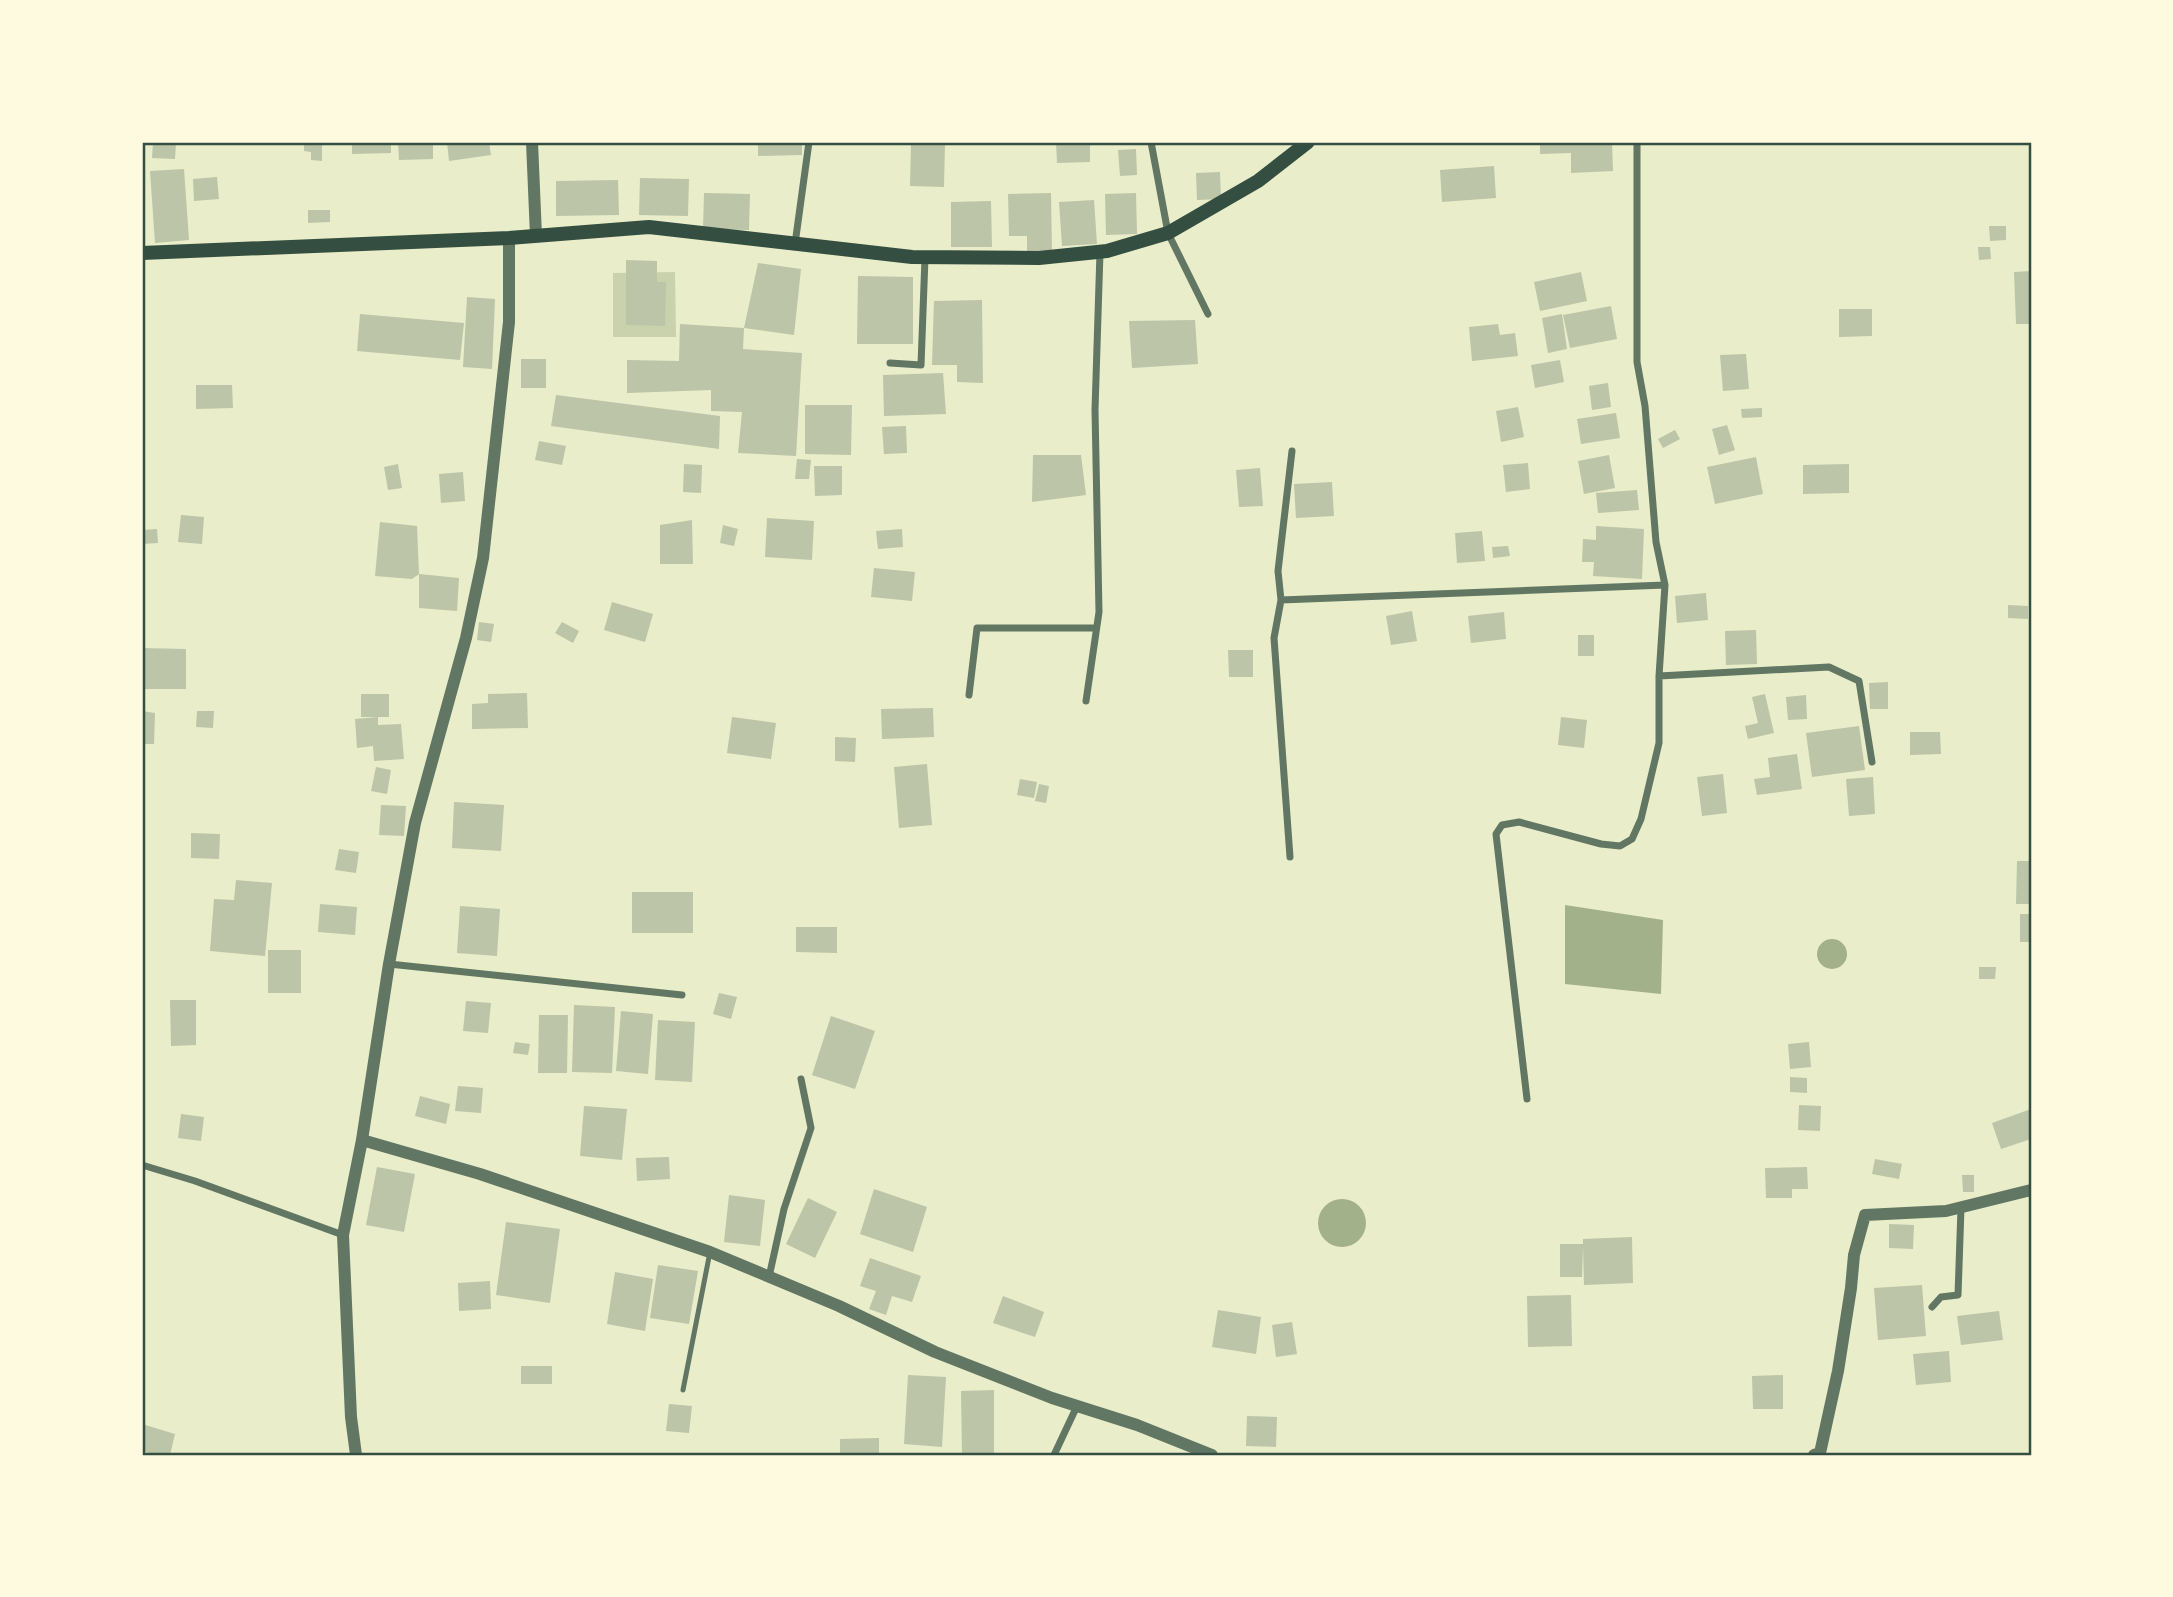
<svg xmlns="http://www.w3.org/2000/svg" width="2173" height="1597" viewBox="0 0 2173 1597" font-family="'Fira Sans',sans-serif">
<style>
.green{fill:#cad2ad}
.water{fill:#a3b18a}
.building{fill:#bcc5a7}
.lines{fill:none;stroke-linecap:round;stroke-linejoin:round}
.service{stroke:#617663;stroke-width:5}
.minor{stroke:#617663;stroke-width:7}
.tertiary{stroke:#617663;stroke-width:12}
.secondary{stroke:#344e41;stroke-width:14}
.neatline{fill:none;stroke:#344e41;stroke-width:2.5}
</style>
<rect width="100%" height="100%" fill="#e9edc9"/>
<!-- green -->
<path class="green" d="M 675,272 L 676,337 L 613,337 L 613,273 Z"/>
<!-- water -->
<path class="water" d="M 1565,905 L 1663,920 L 1661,994 L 1565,984 Z
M1817 954a15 15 0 1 1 30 0a15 15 0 1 1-30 0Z
M1318 1223a24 24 0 1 1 48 0a24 24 0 1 1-48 0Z"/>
<!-- building -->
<path class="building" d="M 153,142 L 176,143 L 175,159 L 152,158 Z
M 304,142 L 322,142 L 322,161 L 311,160 L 311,152 L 304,151 Z
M 352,142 L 391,142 L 391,153 L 352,154 Z
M 398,142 L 433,142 L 433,159 L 399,160 Z
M 447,142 L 489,142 L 491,155 L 449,161 Z
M 758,142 L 802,142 L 802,155 L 758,156 Z
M 1056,142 L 1090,142 L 1090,162 L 1057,163 Z
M 1540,142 L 1612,142 L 1613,171 L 1571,173 L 1571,153 L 1540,154 Z
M 911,143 L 945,144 L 944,187 L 910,186 Z
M 1136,149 L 1137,175 L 1120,176 L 1118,150 Z
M 1494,166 L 1496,198 L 1442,202 L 1440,170 Z
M 184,169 L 189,240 L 155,243 L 150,171 Z
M 1220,172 L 1221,199 L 1197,200 L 1196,173 Z
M 217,177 L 219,199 L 194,201 L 193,179 Z
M 640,178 L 689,179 L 688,216 L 639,215 Z
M 618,180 L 619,215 L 556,216 L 556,181 Z
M 704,193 L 750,194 L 749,230 L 703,229 Z
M 1051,193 L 1052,254 L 1027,254 L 1027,236 L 1009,236 L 1008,194 Z
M 1136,193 L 1137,234 L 1106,235 L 1105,194 Z
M 1094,200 L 1097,244 L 1062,246 L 1059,202 Z
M 991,201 L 992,247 L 951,247 L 951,202 Z
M 308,210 L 330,210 L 330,222 L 308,223 Z
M 1989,226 L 2006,226 L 2006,240 L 1990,241 Z
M 1978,247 L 1990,247 L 1991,259 L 1979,260 Z
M 626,260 L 657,261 L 657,282 L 666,282 L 665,326 L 626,325 Z
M 758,263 L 801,269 L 794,335 L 744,328 Z
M 2031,271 L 2031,324 L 2016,324 L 2014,272 Z
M 1581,272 L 1587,301 L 1540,311 L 1534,282 Z
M 858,276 L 913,277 L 913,344 L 857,344 Z
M 467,297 L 495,299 L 492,369 L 463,367 Z
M 982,300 L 983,383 L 957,382 L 957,365 L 932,365 L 934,301 Z
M 1611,306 L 1617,339 L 1570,348 L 1563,315 Z
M 1839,309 L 1872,309 L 1872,336 L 1839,337 Z
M 360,314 L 464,323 L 460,360 L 357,351 Z
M 1562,314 L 1567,349 L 1548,353 L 1542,318 Z
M 1195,320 L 1198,364 L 1132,368 L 1129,321 Z
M 680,324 L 744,328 L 743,349 L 802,353 L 796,456 L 738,453 L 742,412 L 711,411 L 711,390 L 627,393 L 627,360 L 679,361 Z
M 1498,324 L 1500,335 L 1515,333 L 1518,356 L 1472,361 L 1469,327 Z
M 1746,354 L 1749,389 L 1723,391 L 1720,355 Z
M 521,359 L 546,359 L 546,388 L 521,388 Z
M 1560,360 L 1564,382 L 1535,388 L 1531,365 Z
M 943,373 L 946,414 L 884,416 L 883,375 Z
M 1608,383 L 1611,407 L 1592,410 L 1589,386 Z
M 196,385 L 232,385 L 233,408 L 196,409 Z
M 556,395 L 720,416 L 719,449 L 551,426 Z
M 805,405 L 852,405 L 851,455 L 805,454 Z
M 1518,407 L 1524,437 L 1501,442 L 1496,411 Z
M 1762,408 L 1762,417 L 1742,418 L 1741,409 Z
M 1616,413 L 1620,438 L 1581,444 L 1577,419 Z
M 1727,425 L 1735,450 L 1719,455 L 1712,429 Z
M 906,426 L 907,453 L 884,454 L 882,427 Z
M 1675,430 L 1680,439 L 1663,448 L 1658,439 Z
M 539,441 L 566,446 L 562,465 L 535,460 Z
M 1033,455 L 1081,455 L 1086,495 L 1032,502 Z
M 1609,455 L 1615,488 L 1584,494 L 1578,461 Z
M 1756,457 L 1763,494 L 1715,504 L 1707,467 Z
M 797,459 L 811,460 L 809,479 L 795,479 Z
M 1528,463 L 1530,489 L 1506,492 L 1503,465 Z
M 398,464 L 402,488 L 388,490 L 384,467 Z
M 684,464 L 702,465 L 701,493 L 683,492 Z
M 1849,464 L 1849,493 L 1803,494 L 1803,465 Z
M 814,466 L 842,466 L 842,495 L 815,496 Z
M 1260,468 L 1263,506 L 1239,507 L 1236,470 Z
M 463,472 L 465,501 L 441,503 L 439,474 Z
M 1332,482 L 1334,516 L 1296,518 L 1294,484 Z
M 1637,490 L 1639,510 L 1598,513 L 1596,493 Z
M 181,515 L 204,517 L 202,544 L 178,542 Z
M 767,518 L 814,521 L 812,560 L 765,557 Z
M 692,520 L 693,564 L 660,564 L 660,525 Z
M 380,522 L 417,526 L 419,574 L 459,578 L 457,611 L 419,608 L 419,574 L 412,579 L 375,576 Z
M 723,525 L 738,529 L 734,546 L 720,543 Z
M 1596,526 L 1644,529 L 1642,579 L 1593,576 L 1594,562 L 1582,562 L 1583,539 L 1596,540 Z
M 157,529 L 158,543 L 142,544 L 142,530 Z
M 902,529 L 903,547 L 878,549 L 876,531 Z
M 1482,531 L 1485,561 L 1457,563 L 1455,533 Z
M 1508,546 L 1510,556 L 1493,558 L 1492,547 Z
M 874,568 L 915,572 L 912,601 L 871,597 Z
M 1706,593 L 1708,620 L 1677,623 L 1675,596 Z
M 612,602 L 653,614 L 645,642 L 604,630 Z
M 2008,605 L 2028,606 L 2028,619 L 2008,618 Z
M 1412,611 L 1417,641 L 1391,645 L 1386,616 Z
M 1504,612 L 1506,639 L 1471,643 L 1468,616 Z
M 479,622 L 494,624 L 491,642 L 477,640 Z
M 562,622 L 579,631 L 573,643 L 555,633 Z
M 1756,630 L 1757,664 L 1726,665 L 1725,631 Z
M 1578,635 L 1594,635 L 1594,656 L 1578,656 Z
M 142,648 L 186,649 L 186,689 L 142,689 Z
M 1228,650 L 1253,650 L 1253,677 L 1229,677 Z
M 1888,682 L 1888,709 L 1870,709 L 1869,683 Z
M 527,693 L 528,728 L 472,729 L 472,704 L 488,703 L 488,694 Z
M 361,694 L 389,694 L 389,717 L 361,717 Z
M 1765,694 L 1774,733 L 1748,739 L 1745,726 L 1758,723 L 1752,697 Z
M 1806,695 L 1807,719 L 1788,720 L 1786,697 Z
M 933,708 L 934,737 L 882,739 L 881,709 Z
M 142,711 L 155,713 L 154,744 L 142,744 Z
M 197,711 L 214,711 L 213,728 L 196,727 Z
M 378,717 L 378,725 L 401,724 L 404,759 L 374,761 L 373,746 L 357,748 L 355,719 Z
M 732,717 L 776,723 L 771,759 L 727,753 Z
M 1561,717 L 1587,720 L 1584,748 L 1558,745 Z
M 1859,726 L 1865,770 L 1812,777 L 1806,733 Z
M 1910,732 L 1940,732 L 1941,754 L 1910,755 Z
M 835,737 L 856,738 L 855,762 L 835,761 Z
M 1797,754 L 1802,789 L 1757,795 L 1754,779 L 1770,777 L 1768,758 Z
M 927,764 L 932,825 L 899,828 L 894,767 Z
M 376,767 L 391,770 L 387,794 L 371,791 Z
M 1723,774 L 1727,813 L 1702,816 L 1697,777 Z
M 1873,777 L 1875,814 L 1849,816 L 1846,779 Z
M 1020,779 L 1037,782 L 1034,798 L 1017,795 Z
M 1039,784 L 1049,786 L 1046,803 L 1035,801 Z
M 454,802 L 504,805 L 501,851 L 452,848 Z
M 381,805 L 406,806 L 404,836 L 379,835 Z
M 191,833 L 220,834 L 219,859 L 191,858 Z
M 339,849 L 359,852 L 356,873 L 335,870 Z
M 2017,861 L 2031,861 L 2031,904 L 2016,904 Z
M 236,880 L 272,883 L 265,956 L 210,951 L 214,899 L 234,900 Z
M 632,892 L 693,892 L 693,933 L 632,933 Z
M 320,904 L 357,907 L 355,935 L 318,932 Z
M 460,906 L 500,909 L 497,956 L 457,953 Z
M 2020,914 L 2031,914 L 2031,942 L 2020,942 Z
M 796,927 L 837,927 L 837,953 L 796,952 Z
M 268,950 L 301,950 L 301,993 L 268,993 Z
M 1979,967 L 1996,967 L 1995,979 L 1979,979 Z
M 719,993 L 737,997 L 731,1019 L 713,1014 Z
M 170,1000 L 196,1000 L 196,1045 L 171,1046 Z
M 466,1001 L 491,1003 L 488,1033 L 463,1031 Z
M 574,1005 L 615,1007 L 612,1073 L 572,1072 Z
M 621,1011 L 653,1014 L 648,1074 L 616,1071 Z
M 539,1015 L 568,1015 L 567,1073 L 538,1073 Z
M 831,1016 L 875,1031 L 855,1089 L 812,1075 Z
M 658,1020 L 695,1022 L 692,1082 L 655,1080 Z
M 515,1042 L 530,1044 L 528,1055 L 513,1053 Z
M 1809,1042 L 1811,1067 L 1790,1069 L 1788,1044 Z
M 1790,1077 L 1807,1078 L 1807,1093 L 1790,1092 Z
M 458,1086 L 483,1088 L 481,1113 L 455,1111 Z
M 420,1096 L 450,1104 L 446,1124 L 415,1116 Z
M 1799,1105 L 1821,1106 L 1820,1131 L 1798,1130 Z
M 584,1106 L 627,1109 L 622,1160 L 580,1156 Z
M 2031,1109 L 2031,1139 L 2001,1149 L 1992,1123 Z
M 181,1114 L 204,1117 L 201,1141 L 178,1138 Z
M 669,1157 L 670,1179 L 637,1181 L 636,1158 Z
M 1875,1159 L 1902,1164 L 1899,1179 L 1872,1174 Z
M 377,1167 L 415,1174 L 404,1232 L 366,1225 Z
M 1807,1167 L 1808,1189 L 1792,1189 L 1792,1198 L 1766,1198 L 1765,1168 Z
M 1962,1175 L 1974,1175 L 1974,1192 L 1963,1192 Z
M 874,1189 L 927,1207 L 913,1252 L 860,1234 Z
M 729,1195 L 765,1200 L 760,1246 L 724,1242 Z
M 808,1198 L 837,1212 L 815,1258 L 786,1244 Z
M 506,1222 L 560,1229 L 550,1303 L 496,1295 Z
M 1889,1224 L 1914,1225 L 1913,1249 L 1889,1248 Z
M 1632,1237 L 1633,1283 L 1584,1285 L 1583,1247 L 1582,1277 L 1560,1277 L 1560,1244 L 1583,1244 L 1583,1239 Z
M 870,1258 L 921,1276 L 912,1302 L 892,1296 L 886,1315 L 869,1309 L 876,1291 L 860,1286 Z
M 658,1265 L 698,1271 L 689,1324 L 650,1318 Z
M 615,1272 L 653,1279 L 645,1331 L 607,1324 Z
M 490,1281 L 491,1309 L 459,1311 L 458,1283 Z
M 1922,1285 L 1926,1336 L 1878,1340 L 1874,1288 Z
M 1571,1295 L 1572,1346 L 1528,1347 L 1527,1296 Z
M 1003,1296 L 1044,1312 L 1035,1337 L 993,1323 Z
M 1218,1310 L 1261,1317 L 1256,1354 L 1212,1347 Z
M 1999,1311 L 2003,1340 L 1961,1345 L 1957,1316 Z
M 1292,1322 L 1297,1354 L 1276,1357 L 1272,1325 Z
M 1949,1351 L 1951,1382 L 1916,1385 L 1913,1354 Z
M 521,1366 L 552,1366 L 552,1384 L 521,1384 Z
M 908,1375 L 946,1377 L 942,1447 L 904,1444 Z
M 1783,1375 L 1783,1409 L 1753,1409 L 1752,1376 Z
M 994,1390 L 994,1455 L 962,1455 L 961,1391 Z
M 669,1404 L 692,1406 L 689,1433 L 666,1431 Z
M 1247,1416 L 1277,1417 L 1276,1447 L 1246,1446 Z
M 142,1424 L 175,1434 L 170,1455 L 155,1455 L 142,1451 Z
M 879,1438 L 879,1455 L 840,1455 L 840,1439 Z"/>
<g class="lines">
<!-- service -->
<path class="service" d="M 683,1390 L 710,1252"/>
<!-- minor -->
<path class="minor" d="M 1151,142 L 1168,233 L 1208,314
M 795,244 L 809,142
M 890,363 L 921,365 L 925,258
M 1281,600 L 1665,585
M 1659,676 L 1829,667 L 1859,681 L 1872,762
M 969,695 L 977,628 L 1096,628
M 1086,701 L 1099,612 L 1095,410 L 1100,252
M 1290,857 L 1274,638 L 1281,600 L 1278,571 L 1292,451
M 389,964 L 682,995
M 1527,1099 L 1496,834 L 1502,825 L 1519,822 L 1601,844 L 1620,846 L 1632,839 L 1641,819 L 1659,743 L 1659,676 L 1665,585 L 1656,542 L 1645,406 L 1637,362 L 1637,142
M 142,1165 L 195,1181 L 343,1235
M 769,1277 L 784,1209 L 811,1128 L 801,1079
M 1932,1307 L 1941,1297 L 1958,1295 L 1961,1208
M 1054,1455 L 1077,1406"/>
<!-- tertiary -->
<path class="tertiary" d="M 532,142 L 536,236
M 362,1140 L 480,1174 L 710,1252 L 839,1306 L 935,1352 L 1052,1398 L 1137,1425 L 1212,1455
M 356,1455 L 351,1417 L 343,1235 L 362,1140 L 389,964 L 415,823 L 466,638 L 483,558 L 509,322 L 509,238
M 1814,1455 L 1820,1453 L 1838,1371 L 1851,1288 L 1854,1255 L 1865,1215 L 1946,1211 L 2031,1190"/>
<!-- secondary -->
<path class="secondary" d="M 142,253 L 509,238 L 649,227 L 912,257 L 1039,258 L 1107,251 L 1168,233 L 1258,181 L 1308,142"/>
</g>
<!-- border -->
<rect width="2173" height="1597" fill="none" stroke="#fefae0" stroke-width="287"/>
<rect x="144" y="144" width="1886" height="1310" class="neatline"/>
</svg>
